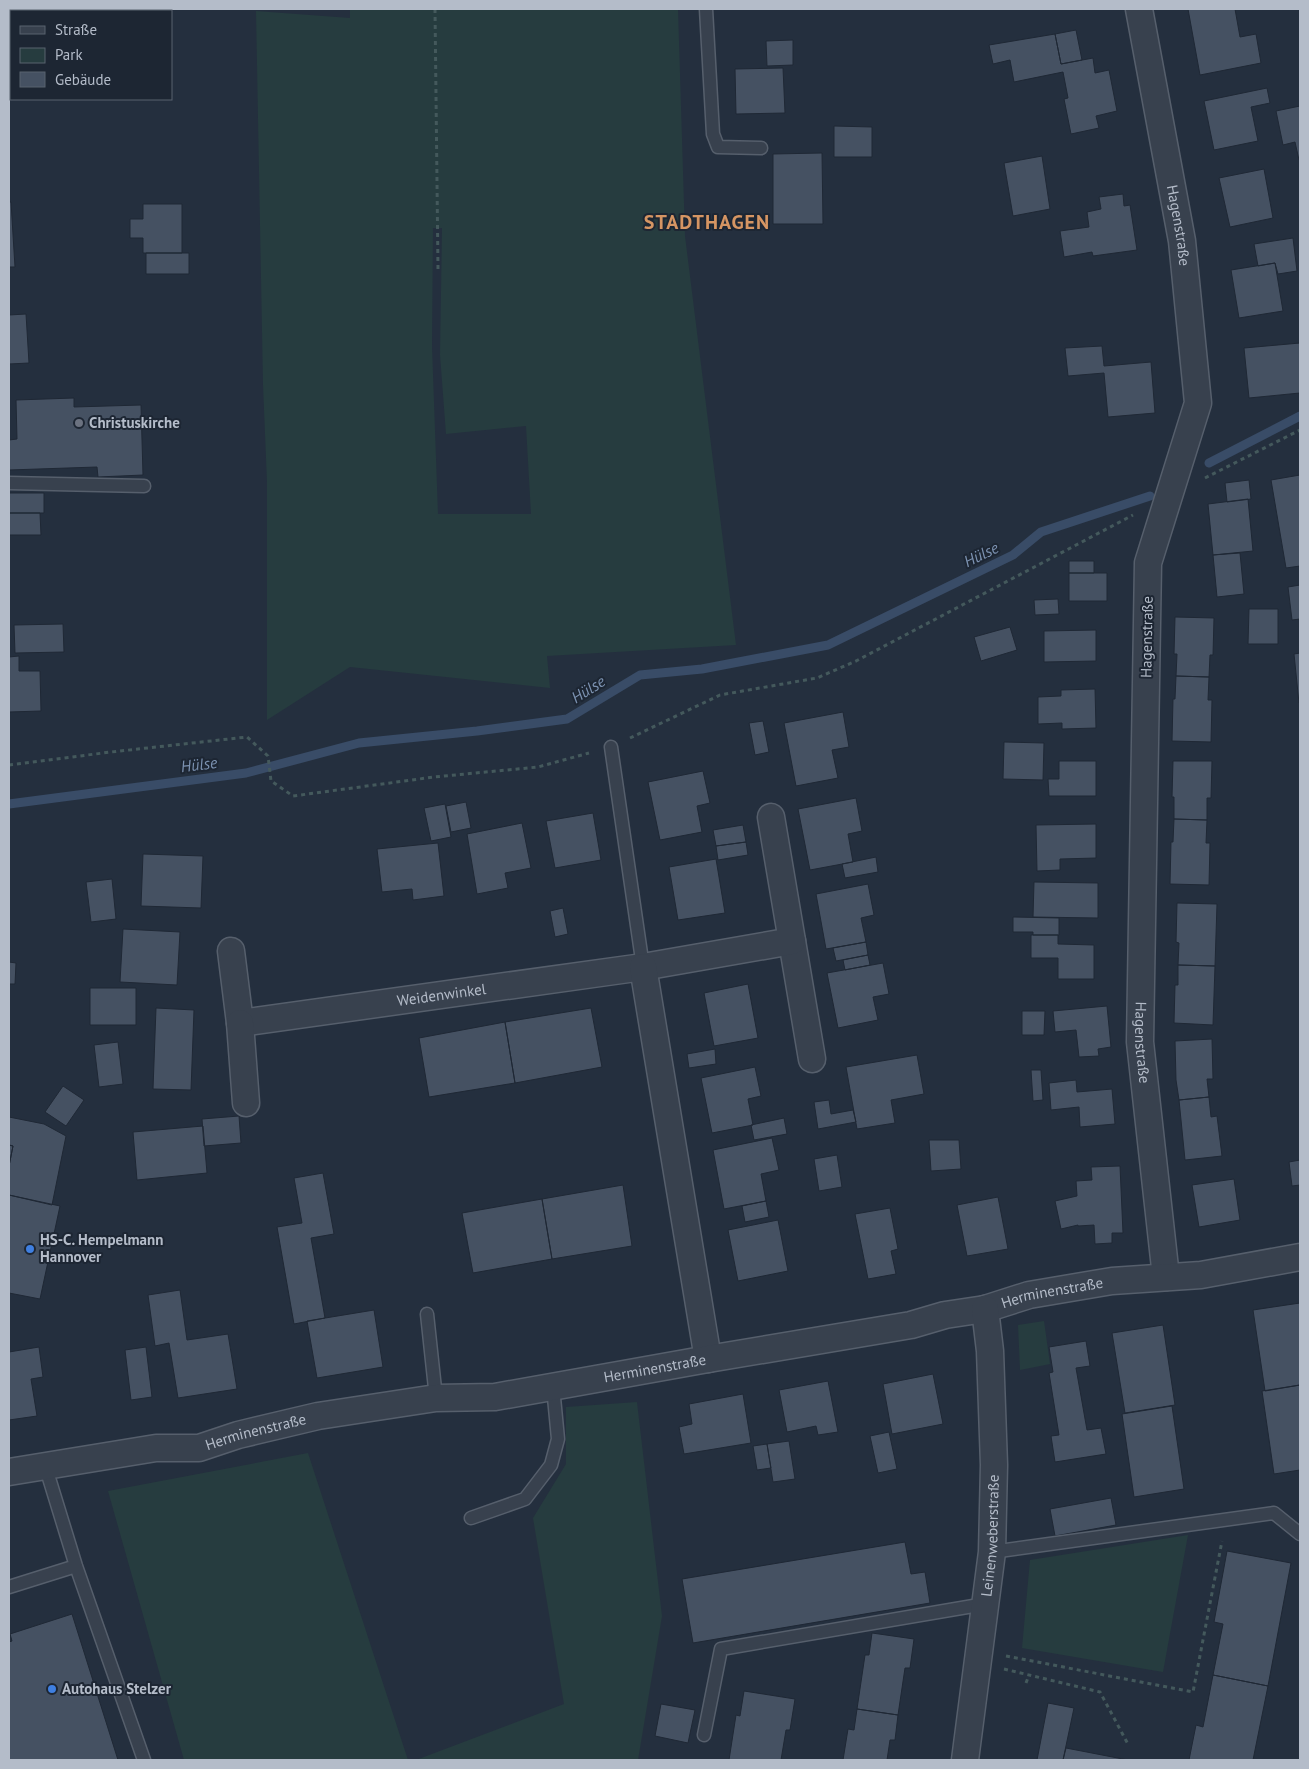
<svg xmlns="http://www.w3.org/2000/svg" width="1309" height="1769" viewBox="0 0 1309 1769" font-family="'PT Sans',sans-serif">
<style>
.green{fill:#263c3f;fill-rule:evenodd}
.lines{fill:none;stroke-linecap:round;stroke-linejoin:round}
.stream{stroke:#394c67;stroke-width:9}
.building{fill:#455162;stroke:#1f2835}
.lane-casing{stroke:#565f6c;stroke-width:15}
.street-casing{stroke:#565f6c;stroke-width:29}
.path{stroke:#44595c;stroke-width:3;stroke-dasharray:4 4;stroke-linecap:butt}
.lane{stroke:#38414e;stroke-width:12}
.street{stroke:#38414e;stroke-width:26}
.worship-dot{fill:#6b7280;stroke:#1d2633;stroke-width:2}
.shop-dot{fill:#3f7fe0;stroke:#1d2633;stroke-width:2}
.labels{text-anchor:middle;stroke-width:4;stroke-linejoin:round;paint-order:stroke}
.street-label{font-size:15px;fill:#b4bcc9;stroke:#1d2633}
.poi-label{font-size:15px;font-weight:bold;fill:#b4bcc9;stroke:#1d2633;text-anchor:start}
.water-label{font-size:16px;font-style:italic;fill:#7c92b1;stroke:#1d2633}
.district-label{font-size:20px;font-weight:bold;letter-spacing:1px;fill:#d59563;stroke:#1d2633}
</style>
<rect width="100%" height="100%" fill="#242f3e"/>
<!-- green -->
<path class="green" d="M 350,9 L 678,9 L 685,236 L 736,645 L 547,656 L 550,688 L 350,667 L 267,720 L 267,482 L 263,385 L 256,11 L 350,18 ZM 433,228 L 442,228 L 440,355 L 446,434 L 526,426 L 531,514 L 438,514 L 432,346 Z
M 1044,1321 L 1050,1364 L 1020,1370 L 1018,1325 Z
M 637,1402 L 662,1616 L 638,1760 L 416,1760 L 564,1704 L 533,1518 L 566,1464 L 566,1407 Z
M 308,1453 L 408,1760 L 184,1760 L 108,1491 Z
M 1188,1535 L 1163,1672 L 1022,1648 L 1030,1560 Z"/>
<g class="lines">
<!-- stream -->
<path class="stream" d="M 1209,463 L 1300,416
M 9,804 L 246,773 L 359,743 L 477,731 L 567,719 L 640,675 L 702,669 L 828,645 L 1013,555 L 1041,532 L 1150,496"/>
</g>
<!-- building -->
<path class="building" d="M 1188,9 L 1235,9 L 1240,37 L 1256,34 L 1261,63 L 1200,75 Z
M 1076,30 L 1082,60 L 1061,64 L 1055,34 Z
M 1055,34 L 1061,64 L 1093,58 L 1095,73 L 1109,70 L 1117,111 L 1096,116 L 1099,128 L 1071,134 L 1064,99 L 1068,98 L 1063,72 L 1014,82 L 1010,60 L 993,64 L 989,45 Z
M 793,40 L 793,65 L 767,66 L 766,41 Z
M 783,68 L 785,113 L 736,114 L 735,69 Z
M 1267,88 L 1270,103 L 1251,107 L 1258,141 L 1214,150 L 1204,101 Z
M 1300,106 L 1300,159 L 1299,160 L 1295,142 L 1283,145 L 1276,111 Z
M 834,126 L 872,127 L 872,157 L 834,157 Z
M 822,153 L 823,224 L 773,224 L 773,154 Z
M 1042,156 L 1050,209 L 1013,216 L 1004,163 Z
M 1264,169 L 1273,218 L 1230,227 L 1219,178 Z
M 1123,194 L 1124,206 L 1130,205 L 1137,250 L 1093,256 L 1092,252 L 1064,257 L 1060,231 L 1089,227 L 1087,212 L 1101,209 L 1099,197 Z
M 9,202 L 11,202 L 15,267 L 9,267 Z
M 143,204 L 182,204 L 182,253 L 143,253 L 143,238 L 130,238 L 130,219 L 143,219 Z
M 1293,238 L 1297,271 L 1278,274 L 1275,263 L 1258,266 L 1254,244 Z
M 146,253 L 189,253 L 189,274 L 146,274 Z
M 1275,263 L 1283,311 L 1239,318 L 1231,270 Z
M 26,314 L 29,363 L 9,364 L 9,315 Z
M 1300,343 L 1300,393 L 1249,398 L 1244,348 Z
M 1102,346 L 1104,366 L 1151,362 L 1155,413 L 1108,417 L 1104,373 L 1068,376 L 1065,348 Z
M 74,398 L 74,407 L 141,405 L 143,475 L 98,477 L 97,467 L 9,470 L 9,440 L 17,439 L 16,400 Z
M 1300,475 L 1300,566 L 1286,568 L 1271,480 Z
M 1249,480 L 1251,499 L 1227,502 L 1225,483 Z
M 9,493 L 44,493 L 44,513 L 9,513 Z
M 1248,499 L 1253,551 L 1213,555 L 1208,504 Z
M 9,513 L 40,513 L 41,535 L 9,535 Z
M 1240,553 L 1244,594 L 1217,597 L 1213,555 Z
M 1069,561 L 1094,561 L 1094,573 L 1069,573 Z
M 1069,573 L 1107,573 L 1107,601 L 1069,601 Z
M 1300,585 L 1300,619 L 1292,620 L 1288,587 Z
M 1058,599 L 1059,614 L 1035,615 L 1034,600 Z
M 1249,609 L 1278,609 L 1278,644 L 1248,644 Z
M 1175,617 L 1214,618 L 1213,655 L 1210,655 L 1209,677 L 1176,676 L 1177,654 L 1174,654 Z
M 63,624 L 64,652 L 15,653 L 14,625 Z
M 1010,627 L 1017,650 L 981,661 L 974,637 Z
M 1096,630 L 1096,661 L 1044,662 L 1044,631 Z
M 1300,653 L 1300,703 L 1299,703 L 1294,654 Z
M 19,656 L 19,671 L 40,671 L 41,711 L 9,712 L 9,657 Z
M 1176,676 L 1209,677 L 1208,700 L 1212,700 L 1211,742 L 1172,741 L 1173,699 L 1175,699 Z
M 1095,689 L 1096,728 L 1062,729 L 1062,723 L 1038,724 L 1038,697 L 1061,696 L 1061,690 Z
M 843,712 L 849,747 L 832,750 L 838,778 L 796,786 L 784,723 Z
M 763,721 L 769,752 L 755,755 L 749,723 Z
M 1004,742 L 1044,743 L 1043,780 L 1003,779 Z
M 1059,761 L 1096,761 L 1096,796 L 1049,796 L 1048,779 L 1059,779 Z
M 1173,761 L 1212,761 L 1211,798 L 1207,798 L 1207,820 L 1174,819 L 1174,797 L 1172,797 Z
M 703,771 L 710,803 L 697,806 L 702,832 L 660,840 L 648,782 Z
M 856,798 L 862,831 L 848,834 L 853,862 L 810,870 L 798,809 Z
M 466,802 L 471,828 L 451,832 L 446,806 Z
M 445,804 L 451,837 L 431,841 L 424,808 Z
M 593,813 L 601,860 L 555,868 L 546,821 Z
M 1174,819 L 1207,820 L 1206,843 L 1210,843 L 1209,885 L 1170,884 L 1171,842 L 1173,842 Z
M 522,823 L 531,868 L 505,873 L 508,888 L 477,894 L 467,834 Z
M 1096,824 L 1096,858 L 1060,859 L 1060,870 L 1037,871 L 1036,825 Z
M 743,825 L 746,842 L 716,846 L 713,830 Z
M 746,842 L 748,855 L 718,860 L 716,846 Z
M 438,843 L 444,896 L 413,900 L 412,889 L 382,892 L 377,849 Z
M 143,854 L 203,856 L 201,908 L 141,906 Z
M 876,857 L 878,872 L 845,878 L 842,864 Z
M 716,859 L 725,913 L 678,920 L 669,867 Z
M 112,879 L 116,919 L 91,922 L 86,882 Z
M 1034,882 L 1098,883 L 1098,918 L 1033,917 Z
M 868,884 L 874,915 L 861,918 L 866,942 L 826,949 L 816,894 Z
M 1177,903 L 1217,904 L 1215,966 L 1178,965 L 1179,943 L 1176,942 Z
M 563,908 L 568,934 L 555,937 L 550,911 Z
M 1013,917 L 1059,918 L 1059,935 L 1033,935 L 1033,932 L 1013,932 Z
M 123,929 L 180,932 L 177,985 L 120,982 Z
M 1031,935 L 1058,935 L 1058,944 L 1094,945 L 1094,979 L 1058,979 L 1058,958 L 1031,958 Z
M 866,942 L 868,955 L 836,961 L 833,948 Z
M 868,955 L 870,965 L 845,970 L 843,960 Z
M 9,962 L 16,963 L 15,984 L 9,984 Z
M 883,963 L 889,994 L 873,997 L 878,1020 L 838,1028 L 827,973 Z
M 1178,965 L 1215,966 L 1213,1025 L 1174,1023 L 1175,985 L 1178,985 Z
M 748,984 L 758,1038 L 714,1046 L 704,993 Z
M 90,988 L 136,988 L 136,1025 L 90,1025 Z
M 1107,1006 L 1111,1047 L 1098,1049 L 1099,1056 L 1079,1057 L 1076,1030 L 1055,1032 L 1053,1011 Z
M 156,1008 L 194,1010 L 191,1090 L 153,1089 Z
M 591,1008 L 602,1067 L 515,1083 L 505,1022 Z
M 1022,1011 L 1045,1011 L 1044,1035 L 1022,1035 Z
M 505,1022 L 515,1083 L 429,1097 L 419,1038 Z
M 1212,1039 L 1213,1079 L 1207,1079 L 1209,1097 L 1179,1100 L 1176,1080 L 1175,1041 Z
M 118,1042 L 123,1084 L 99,1087 L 94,1045 Z
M 715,1049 L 716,1064 L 689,1068 L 687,1054 Z
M 917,1055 L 924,1094 L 891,1100 L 895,1123 L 857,1129 L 846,1067 Z
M 755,1067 L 761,1096 L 748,1099 L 753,1125 L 712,1133 L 701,1078 Z
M 1031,1070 L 1041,1070 L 1043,1100 L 1033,1101 Z
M 1076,1080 L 1077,1092 L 1112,1089 L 1115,1124 L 1080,1127 L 1079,1107 L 1051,1110 L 1049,1083 Z
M 63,1086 L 84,1100 L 66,1126 L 45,1112 Z
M 1209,1097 L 1211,1117 L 1217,1116 L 1222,1156 L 1185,1160 L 1179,1100 Z
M 829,1100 L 831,1114 L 853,1110 L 856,1122 L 818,1129 L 814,1102 Z
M 239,1116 L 241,1143 L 204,1146 L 202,1119 Z
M 9,1117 L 44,1124 L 66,1136 L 52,1205 L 9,1195 L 9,1166 L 13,1146 L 9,1145 Z
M 784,1118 L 787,1134 L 754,1140 L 751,1125 Z
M 203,1126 L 207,1173 L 137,1180 L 133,1132 Z
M 772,1138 L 779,1170 L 761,1174 L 766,1201 L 724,1209 L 713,1150 Z
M 929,1140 L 959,1140 L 961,1169 L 931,1171 Z
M 9,1145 L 13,1146 L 9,1166 Z
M 837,1155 L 842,1187 L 819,1191 L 814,1159 Z
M 1300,1160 L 1300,1185 L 1292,1186 L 1289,1162 Z
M 1120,1166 L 1123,1233 L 1112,1233 L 1112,1243 L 1095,1244 L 1094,1225 L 1078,1226 L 1078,1225 L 1061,1229 L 1055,1201 L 1077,1196 L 1076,1181 L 1092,1180 L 1091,1167 Z
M 323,1173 L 334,1234 L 311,1238 L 325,1318 L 294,1324 L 277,1227 L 302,1223 L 294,1178 Z
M 1234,1179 L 1240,1220 L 1199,1227 L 1192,1185 Z
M 623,1185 L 632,1246 L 552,1259 L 542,1199 Z
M 9,1195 L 60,1206 L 40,1299 L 9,1293 Z
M 998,1197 L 1008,1249 L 967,1256 L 957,1205 Z
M 542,1199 L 552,1259 L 473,1273 L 462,1213 Z
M 766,1201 L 769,1217 L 745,1222 L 742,1206 Z
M 890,1208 L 898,1249 L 891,1251 L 896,1274 L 868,1279 L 855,1214 Z
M 778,1220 L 788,1271 L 738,1281 L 728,1230 Z
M 180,1290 L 187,1340 L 228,1334 L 237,1389 L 178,1398 L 169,1343 L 155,1346 L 148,1295 Z
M 1300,1303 L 1300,1385 L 1265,1391 L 1253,1310 Z
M 374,1310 L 383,1367 L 317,1378 L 307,1321 Z
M 1163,1325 L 1175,1405 L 1125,1413 L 1112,1333 Z
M 1086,1341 L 1090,1366 L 1076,1368 L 1087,1430 L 1101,1428 L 1106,1454 L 1055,1462 L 1051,1436 L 1059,1435 L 1049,1373 L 1053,1372 L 1049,1347 Z
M 39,1347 L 43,1377 L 31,1379 L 37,1416 L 9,1420 L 9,1352 Z
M 146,1347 L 152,1397 L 131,1400 L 125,1350 Z
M 933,1374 L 943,1424 L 892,1434 L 883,1384 Z
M 828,1381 L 838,1432 L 818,1435 L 816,1426 L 787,1432 L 779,1390 Z
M 1300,1385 L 1300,1470 L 1274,1474 L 1262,1391 Z
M 743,1394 L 751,1443 L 684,1454 L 679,1427 L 692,1424 L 689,1404 Z
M 1172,1406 L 1184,1489 L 1134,1497 L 1122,1414 Z
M 889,1432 L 897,1469 L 878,1473 L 870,1436 Z
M 789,1441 L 795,1479 L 773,1482 L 767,1444 Z
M 767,1444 L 771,1468 L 757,1470 L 753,1446 Z
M 1111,1498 L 1116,1525 L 1055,1536 L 1050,1509 Z
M 905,1542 L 911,1574 L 925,1572 L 930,1603 L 693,1643 L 682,1579 Z
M 1227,1551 L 1291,1563 L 1268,1686 L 1213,1675 L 1223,1624 L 1214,1622 Z
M 72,1614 L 118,1760 L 9,1760 L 9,1642 L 12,1641 L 10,1634 Z
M 872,1633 L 914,1639 L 910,1668 L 905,1668 L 898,1715 L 857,1709 L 865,1655 L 869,1655 Z
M 1213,1675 L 1268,1686 L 1253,1760 L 1189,1760 L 1196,1725 L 1203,1727 Z
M 744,1691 L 795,1699 L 790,1730 L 786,1730 L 781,1760 L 729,1760 L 736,1715 L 740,1716 Z
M 1048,1703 L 1074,1708 L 1063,1760 L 1037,1760 Z
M 661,1704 L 695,1710 L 688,1743 L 655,1736 Z
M 857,1709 L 898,1715 L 895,1740 L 890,1740 L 887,1760 L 843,1760 L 848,1729 L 854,1730 Z
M 1066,1748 L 1128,1760 L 1063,1760 Z"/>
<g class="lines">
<!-- lane casing -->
<g class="lane-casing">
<path id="lane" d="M 706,9 L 713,134 L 718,147 L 761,148
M 9,483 L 144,486
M 611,747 L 643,967
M 427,1314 L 436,1398
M 45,1465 L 76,1566 L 144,1760
M 471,1518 L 525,1499 L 551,1465 L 558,1439 L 553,1387
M 992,1552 L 1274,1513 L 1300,1534
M 9,1587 L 76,1566
M 704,1735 L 721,1649 L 985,1604"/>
</g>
<!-- street casing -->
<g class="street-casing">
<g id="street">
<path id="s1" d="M 1139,9 L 1182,241 L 1198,403 L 1148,563 L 1140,1042 L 1166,1277"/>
<path d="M 792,941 L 812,1059"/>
<path id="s2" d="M 231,951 L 240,1023 L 643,967 L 792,941 L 771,817"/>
<path d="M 643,967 L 708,1359"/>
<path d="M 240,1023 L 246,1103"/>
<path id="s3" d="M 9,1472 L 156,1448 L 199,1448 L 238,1435 L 318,1416 L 436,1398 L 495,1397 L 708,1359 L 911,1325 L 945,1315 L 985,1309 L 1029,1295 L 1112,1281 L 1201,1275 L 1300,1257"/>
<path id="s4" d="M 965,1760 L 992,1552 L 994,1465 L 990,1351 L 985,1309"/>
</g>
</g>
<!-- path -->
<path class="path" d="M 435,9 L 438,269
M 1205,478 L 1300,430
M 630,738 L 720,695 L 817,678 L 856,661 L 1133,515
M 9,765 L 111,752 L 247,737 L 268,756 L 271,781 L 293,796 L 434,777 L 538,767 L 589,753
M 1006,1656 L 1193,1692 L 1222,1541
M 1004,1669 L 1100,1692 L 1129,1746
M 1026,1683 L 1029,1675"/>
<!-- lane -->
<use href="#lane" class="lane"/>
<!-- street -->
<use href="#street" class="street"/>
</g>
<!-- markers -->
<circle class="worship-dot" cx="79" cy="423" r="5"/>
<g class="shop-dot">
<circle cx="30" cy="1249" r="5"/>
<circle cx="52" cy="1689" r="5"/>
</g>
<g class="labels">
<!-- street labels -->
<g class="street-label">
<text dy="5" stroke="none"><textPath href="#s1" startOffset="220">Hagenstraße</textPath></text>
<text transform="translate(1147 637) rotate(-89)" y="5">Hagenstraße</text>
<text dy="5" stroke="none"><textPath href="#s2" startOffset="276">Weidenwinkel</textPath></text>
<text dy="5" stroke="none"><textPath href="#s1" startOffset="1046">Hagenstraße</textPath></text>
<text dy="5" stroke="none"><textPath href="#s3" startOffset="1061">Herminenstraße</textPath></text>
<text dy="5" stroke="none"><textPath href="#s3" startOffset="656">Herminenstraße</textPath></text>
<text dy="5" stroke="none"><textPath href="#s3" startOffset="251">Herminenstraße</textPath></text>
<text dy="5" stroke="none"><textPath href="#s4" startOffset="226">Leinenweberstraße</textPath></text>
</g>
<!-- poi labels -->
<g class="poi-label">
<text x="89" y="428">Christuskirche</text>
<text x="40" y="1245">HS-C. Hempelmann<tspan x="40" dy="17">Hannover</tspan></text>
<text x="62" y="1694">Autohaus Stelzer</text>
</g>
<!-- water labels -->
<g class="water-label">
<text transform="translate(981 554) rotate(-26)" y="6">Hülse</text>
<text transform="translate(588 689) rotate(-32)" y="6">Hülse</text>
<text transform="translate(199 764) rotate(-7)" y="6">Hülse</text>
</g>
<!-- district labels -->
<g class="district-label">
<text x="707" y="229">STADTHAGEN</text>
</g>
</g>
<!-- border -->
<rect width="1309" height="1769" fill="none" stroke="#b4bcc9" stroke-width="20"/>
<!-- legend -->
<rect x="10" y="10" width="162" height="90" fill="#1d2633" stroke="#59626f"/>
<rect x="20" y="26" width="25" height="8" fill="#38414e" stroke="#59626f"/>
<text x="55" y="35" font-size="15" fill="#b4bcc9">Straße</text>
<rect x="20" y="48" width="25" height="15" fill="#263c3f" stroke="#59626f"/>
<text x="55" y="60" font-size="15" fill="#b4bcc9">Park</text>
<rect x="20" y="72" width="25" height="15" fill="#455162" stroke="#59626f"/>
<text x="55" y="85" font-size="15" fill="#b4bcc9">Gebäude</text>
</svg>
